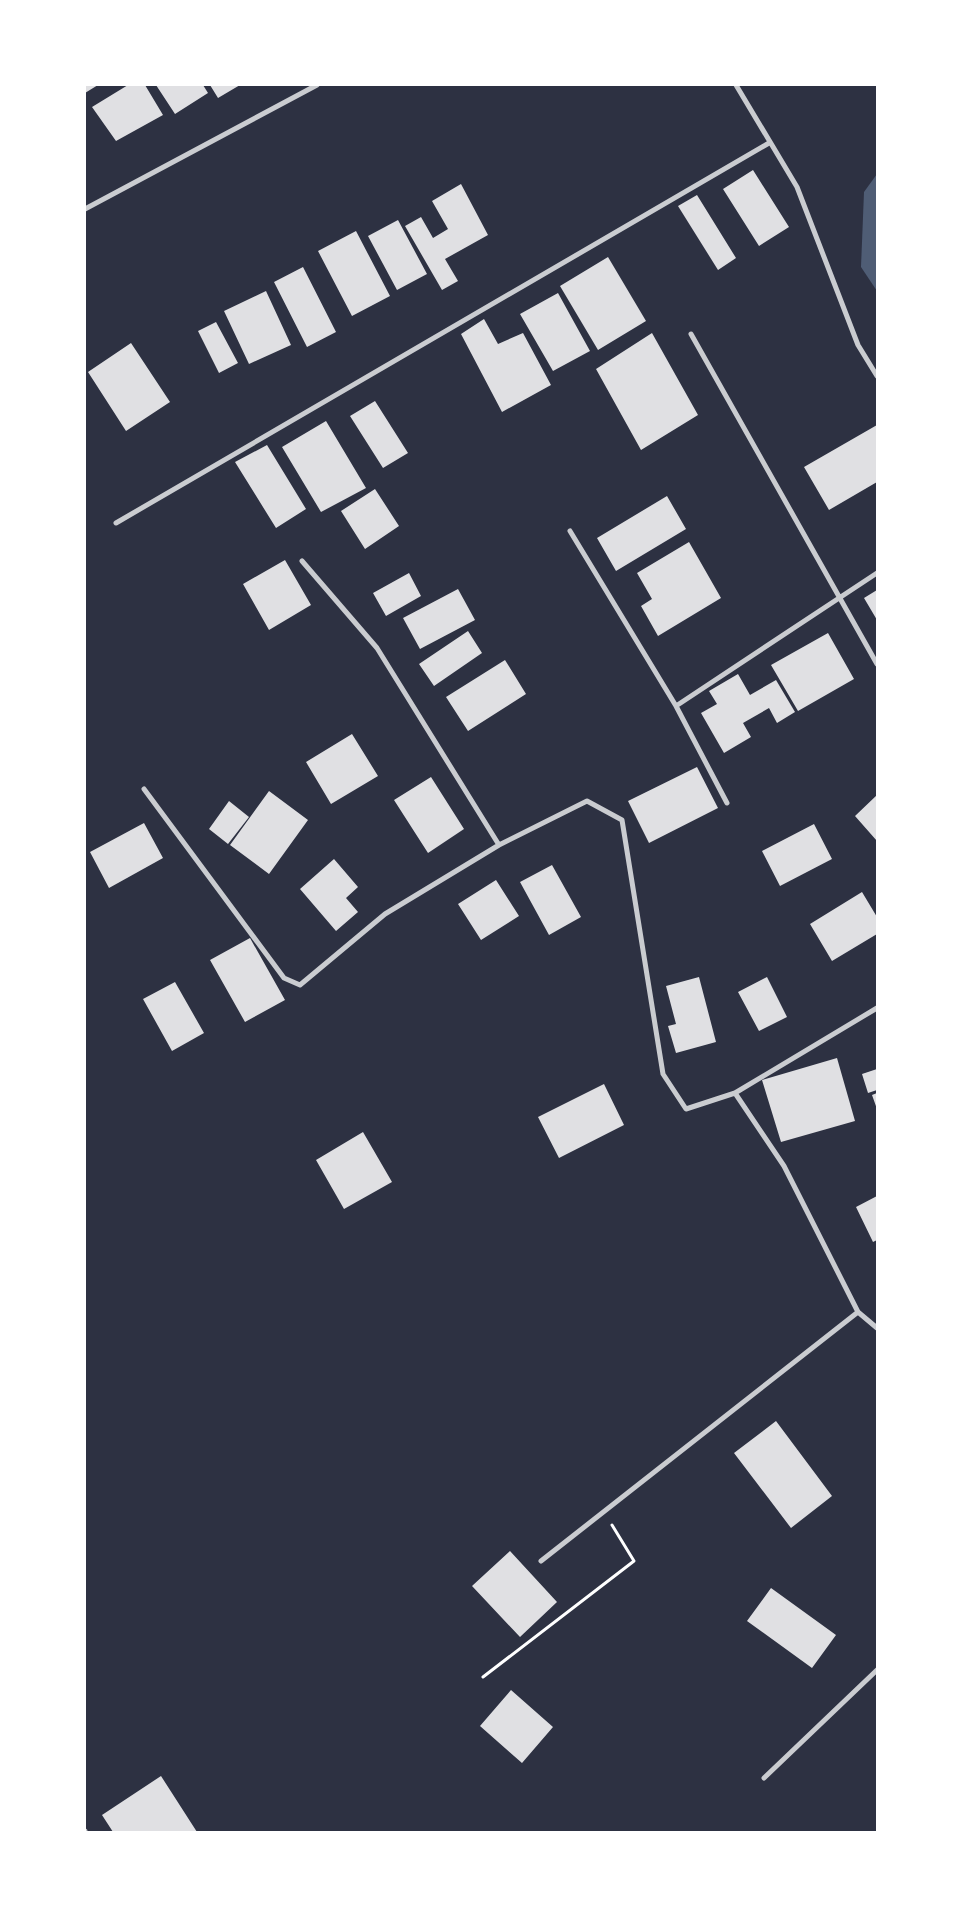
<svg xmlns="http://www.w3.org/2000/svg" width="962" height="1917" viewBox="0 0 962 1917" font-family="'Roboto Condensed',sans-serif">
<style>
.water{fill:#4f5d75}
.building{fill:#e0e0e3}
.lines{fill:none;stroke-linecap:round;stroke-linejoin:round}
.path{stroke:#fff;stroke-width:3}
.minor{stroke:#caccd0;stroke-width:5}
</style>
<rect width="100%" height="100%" fill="#2d3142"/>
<!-- water -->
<path class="water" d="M 877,174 L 877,291 L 861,267 L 864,192 Z"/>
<!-- building -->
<path class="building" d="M 85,85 L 98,85 L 85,93 Z
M 128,85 L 145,85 L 163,115 L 116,141 L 92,107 Z
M 156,85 L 203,85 L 208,93 L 175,114 Z
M 210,85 L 240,85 L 218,98 Z
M 753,170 L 789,227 L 759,246 L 723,189 Z
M 461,184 L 488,235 L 445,259 L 458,281 L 442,290 L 405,226 L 421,217 L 433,238 L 448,229 L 432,201 Z
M 697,195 L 736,258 L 718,270 L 678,206 Z
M 398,220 L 427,274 L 397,290 L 368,236 Z
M 356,231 L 390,296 L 352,316 L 318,251 Z
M 608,257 L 646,321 L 598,350 L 560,286 Z
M 303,267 L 336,332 L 307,347 L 274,282 Z
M 266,291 L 291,345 L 249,364 L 224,311 Z
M 558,293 L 590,351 L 553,371 L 520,314 Z
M 484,319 L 498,344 L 523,333 L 551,385 L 502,412 L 461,334 Z
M 216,322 L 238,363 L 219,373 L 198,331 Z
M 652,333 L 698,415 L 641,450 L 596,369 Z
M 131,343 L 170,402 L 126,431 L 88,372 Z
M 375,401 L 408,453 L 383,468 L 350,416 Z
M 326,421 L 366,488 L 321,512 L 282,447 Z
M 877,425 L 877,482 L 829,510 L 804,467 Z
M 267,445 L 306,509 L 276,528 L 235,462 Z
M 375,489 L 399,526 L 365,549 L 341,511 Z
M 667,496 L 686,529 L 616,571 L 597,538 Z
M 689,542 L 721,598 L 658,636 L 641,606 L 652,599 L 637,573 Z
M 285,560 L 311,605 L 269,630 L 243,584 Z
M 409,573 L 421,596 L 386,616 L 373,593 Z
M 458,589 L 475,620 L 420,649 L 403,618 Z
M 877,590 L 877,620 L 864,598 Z
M 468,631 L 482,653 L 434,686 L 419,664 Z
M 828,633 L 854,679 L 798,711 L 771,665 Z
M 505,660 L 526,694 L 468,731 L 446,697 Z
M 738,674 L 750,695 L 776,680 L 795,712 L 777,723 L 769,708 L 743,723 L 751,737 L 724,753 L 701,713 L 717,704 L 709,691 Z
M 352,734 L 378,776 L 331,804 L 306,762 Z
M 697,767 L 718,808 L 649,843 L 628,801 Z
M 431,777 L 464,829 L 428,853 L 394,800 Z
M 269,791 L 308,820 L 269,874 L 230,845 Z
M 877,795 L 877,841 L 855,816 Z
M 229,801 L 249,817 L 228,844 L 209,829 Z
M 144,823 L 163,858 L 109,888 L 90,852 Z
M 814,824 L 832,859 L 780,886 L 762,851 Z
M 334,859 L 358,887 L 346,898 L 358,912 L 336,931 L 300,889 Z
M 552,865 L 581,917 L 549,935 L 520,882 Z
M 496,880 L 519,916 L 481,940 L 458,904 Z
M 862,892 L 877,917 L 877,934 L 832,961 L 810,924 Z
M 250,938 L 285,1000 L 245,1022 L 210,960 Z
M 699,977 L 716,1042 L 676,1053 L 668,1026 L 676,1024 L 666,986 Z
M 767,977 L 787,1017 L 759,1031 L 738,992 Z
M 175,982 L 204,1033 L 172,1051 L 143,999 Z
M 837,1058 L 855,1121 L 781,1142 L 762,1080 Z
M 877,1069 L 877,1090 L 868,1093 L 862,1074 Z
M 604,1084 L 624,1125 L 559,1158 L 538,1117 Z
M 877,1093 L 877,1109 L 872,1095 Z
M 363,1132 L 392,1182 L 344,1209 L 316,1160 Z
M 877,1196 L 877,1240 L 873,1242 L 856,1207 Z
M 776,1421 L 832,1496 L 791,1528 L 734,1453 Z
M 510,1551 L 557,1602 L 520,1637 L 472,1586 Z
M 771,1588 L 836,1635 L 812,1668 L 747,1621 Z
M 511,1690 L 553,1727 L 522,1763 L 480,1726 Z
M 161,1776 L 197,1832 L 113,1832 L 102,1815 Z"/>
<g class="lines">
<!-- path -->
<path class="path" d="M 483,1677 L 634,1561 L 612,1525"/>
<!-- minor -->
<path class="minor" d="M 736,85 L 797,187 L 858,345 L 877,376
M 85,209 L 317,85
M 691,334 L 877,664
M 116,523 L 769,143
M 570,531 L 676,706 L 727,803
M 302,561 L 377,648 L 499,845
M 676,706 L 877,573
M 144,789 L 284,978 L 300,985 L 385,914 L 499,845 L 587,801 L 622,820 L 663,1074 L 686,1109 L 735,1093 L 784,1166 L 858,1312 L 541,1561
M 735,1093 L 877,1008
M 858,1312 L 877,1328
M 764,1778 L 877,1670
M 85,1831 L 85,1832"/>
</g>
<!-- border -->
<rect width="962" height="1917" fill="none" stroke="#ffffff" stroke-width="172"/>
</svg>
